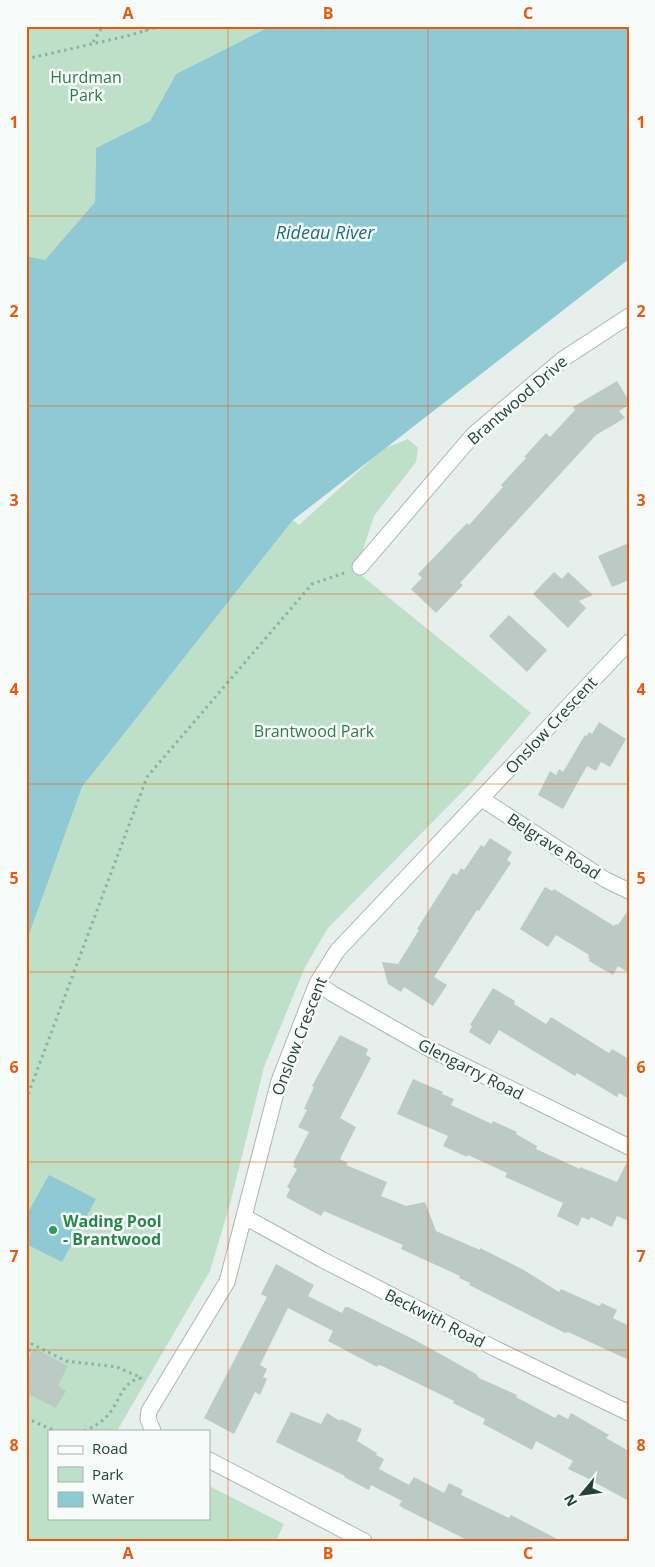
<svg xmlns="http://www.w3.org/2000/svg" width="655" height="1567" viewBox="0 0 655 1567" font-family="'Open Sans',sans-serif">
<style>
.green{fill:#bfe0c8}
.water{fill:#8ec9d4}
.building{fill:#bbcac4}
.lines{fill:none;stroke-linecap:round;stroke-linejoin:round}
.street-casing{stroke:#a8b8b2;stroke-width:17}
.path{stroke:#86b3a5;stroke-width:3;stroke-dasharray:2.5 4;stroke-linecap:butt}
.street{stroke:#fff;stroke-width:15}
.grid{fill:none;stroke:#e8590c;stroke-width:1;stroke-opacity:0.55}
.leisure-dot{fill:#2e9e5b;stroke:#f7fbf9;stroke-width:2}
.labels{text-anchor:middle;stroke-width:5;stroke-linejoin:round;paint-order:stroke}
.park-label{font-size:16px;fill:#2d7a4b;stroke:#f7fbf9}
.street-label{font-size:16px;fill:#24423a;stroke:#f7fbf9}
.leisure-label{font-size:16px;font-weight:bold;fill:#27864d;stroke:#f7fbf9;text-anchor:start}
.water-label{font-size:18px;font-style:italic;fill:#1c6f80;stroke:#f7fbf9}
.neatline{fill:none;stroke:#e8590c;stroke-width:2}
.grid-label{font-size:16px;text-anchor:middle;font-weight:bold;fill:#e8590c}
</style>
<rect width="100%" height="100%" fill="#e6efeb"/>
<!-- green -->
<path class="green" d="M 26,26 L 271,26 L 176,74 L 150,121 L 96,148 L 95,202 L 45,260 L 26,256 Z
M 408,439 L 418,448 L 416,462 L 374,516 L 356,571 L 531,713 L 471,783 L 328,928 L 305,967 L 264,1067 L 230,1204 L 210,1271 L 117,1431 L 49,1431 L 49,1518 L 209,1518 L 209,1486 L 284,1524 L 276,1541 L 26,1541 L 26,943 L 82,787 L 293,520 L 299,525 L 383,449 Z"/>
<!-- water -->
<path class="water" d="M 271,26 L 629,26 L 629,259 L 293,520 L 82,787 L 26,943 L 26,256 L 45,260 L 95,202 L 96,148 L 150,121 L 176,74 Z
M 49,1175 L 96,1199 L 62,1262 L 26,1244 L 26,1216 Z"/>
<!-- building -->
<path class="building" d="M 617,381 L 629,401 L 629,405 L 619,411 L 625,418 L 596,435 L 460,583 L 463,585 L 436,613 L 411,589 L 422,578 L 418,574 L 467,523 L 469,525 L 503,487 L 501,485 L 526,458 L 524,457 L 546,433 L 550,437 L 575,410 L 573,407 Z
M 629,543 L 629,580 L 612,587 L 598,556 Z
M 554,572 L 562,579 L 568,572 L 593,595 L 579,601 L 586,608 L 568,628 L 533,594 Z
M 509,615 L 547,650 L 527,672 L 489,636 Z
M 599,722 L 626,739 L 610,767 L 601,762 L 596,771 L 587,766 L 563,809 L 538,795 L 550,771 L 556,775 L 559,769 L 563,772 L 585,735 L 587,736 L 589,732 L 592,734 Z
M 490,838 L 512,852 L 507,860 L 511,863 L 479,911 L 477,910 L 434,977 L 447,985 L 433,1006 L 404,987 L 401,992 L 388,984 L 382,962 L 398,964 L 419,930 L 417,929 L 452,874 L 453,873 L 457,875 L 461,868 L 464,870 L 481,845 L 484,847 Z
M 545,887 L 552,891 L 554,889 L 614,926 L 616,924 L 618,925 L 629,909 L 629,973 L 618,966 L 613,975 L 589,961 L 590,959 L 588,958 L 589,955 L 556,935 L 548,947 L 520,929 Z
M 493,988 L 515,1001 L 514,1004 L 546,1024 L 551,1017 L 609,1053 L 612,1049 L 629,1059 L 629,1099 L 619,1093 L 617,1097 L 577,1073 L 575,1076 L 499,1030 L 490,1045 L 469,1032 L 472,1026 L 470,1025 Z
M 340,1035 L 368,1049 L 366,1055 L 371,1058 L 340,1118 L 356,1127 L 340,1159 L 348,1163 L 346,1165 L 387,1182 L 381,1196 L 406,1206 L 425,1202 L 436,1231 L 480,1250 L 480,1248 L 522,1269 L 559,1292 L 561,1289 L 599,1306 L 602,1303 L 617,1310 L 613,1318 L 629,1326 L 629,1360 L 568,1332 L 565,1333 L 469,1285 L 470,1283 L 459,1278 L 460,1276 L 401,1249 L 403,1245 L 324,1211 L 321,1216 L 286,1197 L 290,1189 L 287,1187 L 297,1169 L 293,1167 L 295,1164 L 293,1163 L 309,1132 L 298,1127 L 307,1110 L 304,1109 L 314,1087 L 312,1086 Z
M 413,1079 L 443,1092 L 442,1094 L 454,1099 L 451,1105 L 492,1124 L 493,1121 L 517,1132 L 516,1134 L 537,1146 L 536,1149 L 580,1169 L 580,1167 L 617,1182 L 629,1158 L 629,1221 L 617,1216 L 612,1227 L 591,1217 L 589,1220 L 582,1217 L 578,1226 L 557,1216 L 563,1203 L 505,1177 L 507,1173 L 468,1155 L 467,1157 L 443,1146 L 448,1136 L 397,1114 Z
M 276,1264 L 314,1285 L 308,1296 L 342,1313 L 345,1307 L 348,1307 L 415,1340 L 476,1374 L 479,1378 L 517,1395 L 516,1397 L 555,1418 L 558,1414 L 568,1419 L 571,1413 L 609,1435 L 606,1438 L 629,1451 L 629,1501 L 587,1478 L 568,1469 L 573,1461 L 536,1441 L 532,1450 L 483,1424 L 485,1419 L 453,1403 L 454,1401 L 382,1366 L 378,1365 L 377,1367 L 328,1341 L 333,1331 L 288,1308 L 260,1365 L 267,1369 L 263,1377 L 267,1379 L 260,1395 L 255,1392 L 234,1434 L 204,1418 L 267,1297 L 261,1294 Z
M 34,1348 L 68,1366 L 58,1385 L 66,1391 L 56,1408 L 26,1393 L 26,1363 Z
M 291,1412 L 321,1424 L 327,1413 L 340,1421 L 341,1419 L 362,1429 L 357,1441 L 377,1453 L 376,1455 L 384,1459 L 379,1469 L 409,1485 L 414,1477 L 444,1493 L 449,1483 L 463,1490 L 461,1495 L 509,1518 L 511,1515 L 561,1541 L 469,1541 L 403,1508 L 399,1505 L 402,1501 L 371,1485 L 369,1490 L 344,1477 L 345,1476 L 276,1442 Z"/>
<g class="lines">
<!-- street casing -->
<g class="street-casing">
<path id="street" d="M 360,567 L 474,434 L 563,359 L 629,316
M 482,799 L 606,880 L 629,891
M 317,983 L 333,994 L 428,1048 L 629,1147
M 245,1217 L 321,1259 L 496,1349 L 629,1413
M 153,1431 L 148,1419 L 149,1411 L 227,1282 L 279,1081 L 317,983 L 337,951 L 629,642
M 209,1460 L 364,1541"/>
</g>
<!-- path -->
<path class="path" d="M 140,26 L 147,31
M 93,42 L 103,26
M 26,59 L 127,36 L 161,26
M 26,1100 L 147,777 L 312,584 L 344,573
M 26,1357 L 32,1344 L 66,1361 L 117,1367 L 142,1378
M 26,1418 L 55,1431
M 84,1431 C 93,1427 101,1423 108,1415 C 120,1402 121,1381 142,1378"/>
<!-- street -->
<use href="#street" class="street"/>
</g>
<!-- grid -->
<path class="grid" d="M 228,26 L 228,1541M 428,26 L 428,1541M 26,216 L 629,216M 26,406 L 629,406M 26,594 L 629,594M 26,784 L 629,784M 26,972 L 629,972M 26,1162 L 629,1162M 26,1350 L 629,1350"/>
<!-- markers -->
<circle class="leisure-dot" cx="53" cy="1230" r="5"/>
<g class="labels">
<!-- park labels -->
<g class="park-label">
<text x="86" y="83">Hurdman<tspan x="86" dy="18">Park</tspan></text>
<text x="314" y="737">Brantwood Park</text>
</g>
<!-- street labels -->
<g class="street-label">
<text transform="translate(517 400) rotate(-41)" y="6">Brantwood Drive</text>
<text transform="translate(551 725) rotate(-47)" y="6">Onslow Crescent</text>
<text transform="translate(554 846) rotate(33)" y="6">Belgrave Road</text>
<text transform="translate(299 1036) rotate(-69)" y="6">Onslow Crescent</text>
<text transform="translate(471 1069) rotate(27)" y="6">Glengarry Road</text>
<text transform="translate(435 1318) rotate(27)" y="6">Beckwith Road</text>
</g>
<!-- leisure labels -->
<g class="leisure-label">
<text x="63" y="1227">Wading Pool<tspan x="63" dy="18">- Brantwood</tspan></text>
</g>
<!-- water labels -->
<g class="water-label">
<text x="325" y="239">Rideau River</text>
</g>
</g>
<!-- border -->
<rect width="655" height="1567" fill="none" stroke="#f7fbf9" stroke-width="55"/>
<!-- legend -->
<rect x="48" y="1430" width="162" height="90" fill="#f7fbf9" stroke="#a3b1ad"/>
<rect x="58" y="1446" width="25" height="8" fill="#ffffff" stroke="#a3b1ad"/>
<text x="92" y="1454" font-size="15" fill="#24423a">Road</text>
<rect x="58" y="1467" width="25" height="15" fill="#bfe0c8" stroke="#a3b1ad"/>
<text x="92" y="1480" font-size="15" fill="#24423a">Park</text>
<rect x="58" y="1492" width="25" height="15" fill="#8ec9d4" stroke="#a3b1ad"/>
<text x="92" y="1504" font-size="15" fill="#24423a">Water</text>
<!-- north arrow -->
<g transform="translate(582 1494) rotate(241)" stroke="#f7fbf9" stroke-width="4" paint-order="stroke">
<path d="M0-4L9 19L0 12L-9 19Z" fill="#24423a"/>
<text y="-8" font-size="14" font-weight="bold" text-anchor="middle" fill="#24423a">N</text>
</g>
<rect x="28" y="28" width="600" height="1512" class="neatline"/>
<g class="grid-label">
<text x="128" y="19">A</text>
<text x="328" y="19">B</text>
<text x="528" y="19">C</text>
<text x="14" y="128">1</text>
<text x="641" y="128">1</text>
<text x="14" y="317">2</text>
<text x="641" y="317">2</text>
<text x="14" y="506">3</text>
<text x="641" y="506">3</text>
<text x="14" y="695">4</text>
<text x="641" y="695">4</text>
<text x="14" y="884">5</text>
<text x="641" y="884">5</text>
<text x="14" y="1073">6</text>
<text x="641" y="1073">6</text>
<text x="14" y="1262">7</text>
<text x="641" y="1262">7</text>
<text x="14" y="1451">8</text>
<text x="641" y="1451">8</text>
<text x="128" y="1559">A</text>
<text x="328" y="1559">B</text>
<text x="528" y="1559">C</text>
</g>
</svg>
